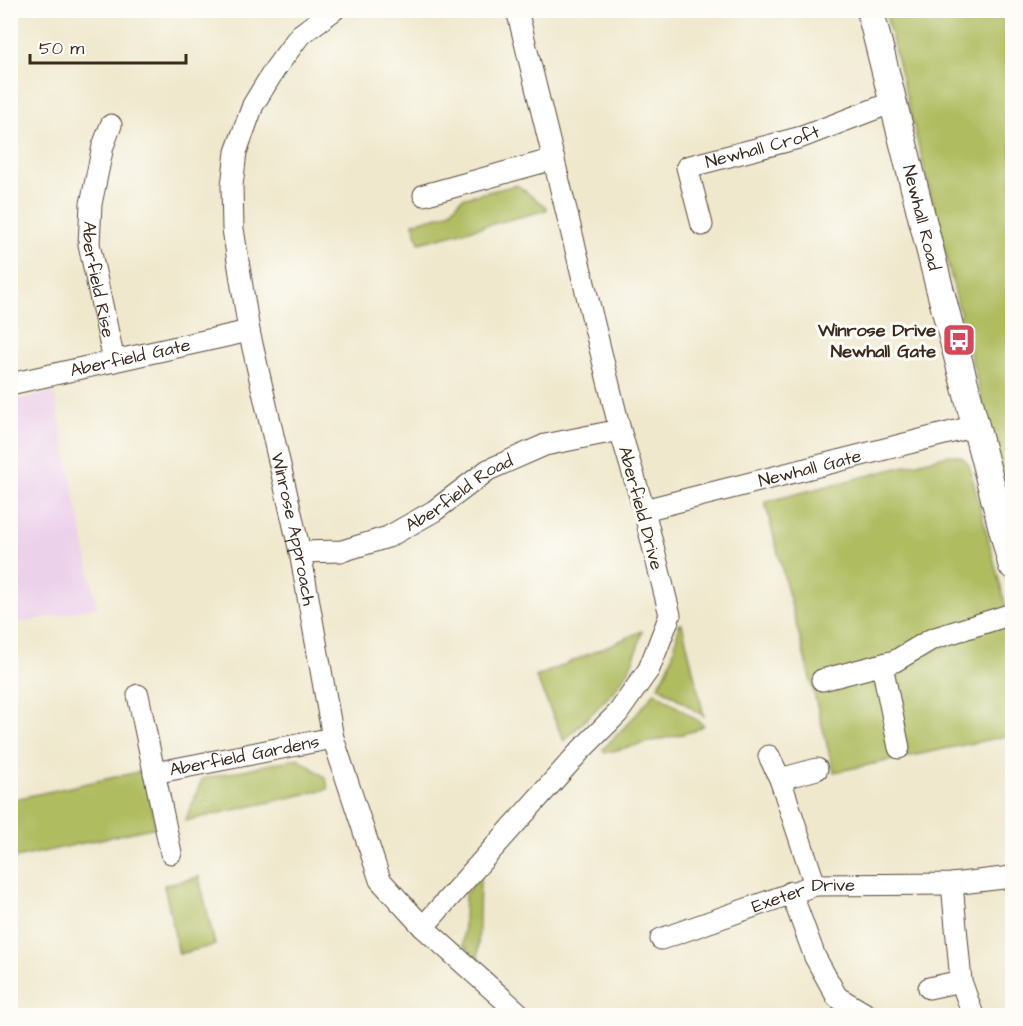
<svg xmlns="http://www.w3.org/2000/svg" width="1023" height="1026" viewBox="0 0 1023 1026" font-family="'Architects Daughter',sans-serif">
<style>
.built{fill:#ecd1ea}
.green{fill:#afbc5e;stroke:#75733e;stroke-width:1.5}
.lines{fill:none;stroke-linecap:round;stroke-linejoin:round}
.minor-casing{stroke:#564638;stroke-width:23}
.tertiary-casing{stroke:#564638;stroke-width:29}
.minor{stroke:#fff;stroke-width:21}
.tertiary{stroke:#fff;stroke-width:27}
.labels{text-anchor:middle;stroke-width:6;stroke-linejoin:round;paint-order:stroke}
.street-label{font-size:18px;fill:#3b2a1e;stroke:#fdfcf7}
.poi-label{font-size:18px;font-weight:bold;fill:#3b2a1e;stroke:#fdfcf7;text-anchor:end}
</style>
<rect width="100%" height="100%" fill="#fdfcf7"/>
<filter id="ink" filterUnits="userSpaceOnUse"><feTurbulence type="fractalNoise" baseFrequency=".0167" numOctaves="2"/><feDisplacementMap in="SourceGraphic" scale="12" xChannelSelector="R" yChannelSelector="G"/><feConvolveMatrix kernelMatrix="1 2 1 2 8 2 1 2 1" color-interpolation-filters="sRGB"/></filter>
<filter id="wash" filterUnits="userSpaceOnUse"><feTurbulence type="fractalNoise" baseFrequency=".008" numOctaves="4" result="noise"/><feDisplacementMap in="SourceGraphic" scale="24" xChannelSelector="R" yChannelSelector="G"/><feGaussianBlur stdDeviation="1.35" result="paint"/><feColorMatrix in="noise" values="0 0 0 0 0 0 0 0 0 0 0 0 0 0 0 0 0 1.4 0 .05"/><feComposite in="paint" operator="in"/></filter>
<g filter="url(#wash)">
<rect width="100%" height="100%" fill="#efe8cd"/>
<!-- built -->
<path class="built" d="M 54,392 L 97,607 L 11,625 L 11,401 Z"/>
<!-- green -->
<path class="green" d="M 885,11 L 1012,11 L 1012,508 L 981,397 Z
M 517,185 L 546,207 L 547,210 L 419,243 L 413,223 L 446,214 L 451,211 L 462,198 Z
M 948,455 C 958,455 964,456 969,465 L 1012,630 L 1012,735 L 834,772 L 765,502 Z
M 679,624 L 682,624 L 704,716 L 658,686 C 672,665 675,649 679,624 Z
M 642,631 C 639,645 635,658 628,671 C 614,695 583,721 564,741 L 536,677 Z
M 655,692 L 704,725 L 694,731 L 605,753 L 603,749 L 636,715 Z
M 298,758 L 326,778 L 328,789 L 185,821 L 202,779 Z
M 143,771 L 156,827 L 11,859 L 10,800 Z
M 199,877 L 215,945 L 179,954 L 164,885 Z
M 480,878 L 478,959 L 463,945 L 465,894 Z"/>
</g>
<g filter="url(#ink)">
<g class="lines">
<!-- minor casing -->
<g class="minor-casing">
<g id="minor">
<path id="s1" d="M 334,10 L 300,35 L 275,69 L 253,105 L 236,152 L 232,186 L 233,229 L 249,331 L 300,552 L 333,738 L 380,880 L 423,927 L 522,1016"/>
<path id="s2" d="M 111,125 L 103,146 L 91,204 L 89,244 L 114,361"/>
<path d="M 424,195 L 554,159"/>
<path id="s3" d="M 702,225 L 687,167 L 802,137 L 893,102"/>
<path id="s4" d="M 10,384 L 249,331"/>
<path id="s5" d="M 644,510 L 976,426"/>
<path id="s6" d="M 300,552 L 342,551 L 388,537 L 434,511 L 488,470 L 545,445 L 620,430"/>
<path d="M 882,665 L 899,748"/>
<path d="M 822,680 L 895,661 L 932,639 L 1012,614"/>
<path d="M 138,695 L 171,853"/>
<path d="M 769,756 L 780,779 L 815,885"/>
<path id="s7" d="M 154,773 L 333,738"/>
<path d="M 780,779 L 817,769"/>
<path d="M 952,884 L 961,981 L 973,1015"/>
<path d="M 791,892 L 815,957 L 837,997 L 869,1016"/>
<path d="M 423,927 L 581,750 L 618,713 L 649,669 L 670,615 L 644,510 L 620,430 L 517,10"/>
<path id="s8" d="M 661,939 L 815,885 L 952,884 L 1012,877"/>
<path d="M 929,988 L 961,981"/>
</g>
</g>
<!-- tertiary casing -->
<g class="tertiary-casing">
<g id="tertiary">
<path id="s9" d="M 870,10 L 938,282 L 1012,565"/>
</g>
</g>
<!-- minor -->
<use href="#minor" class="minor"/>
<!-- tertiary -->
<use href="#tertiary" class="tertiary"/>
</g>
</g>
<!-- icons -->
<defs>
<g id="bus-square" transform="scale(1.725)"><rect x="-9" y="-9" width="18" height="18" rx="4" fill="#d1495b" stroke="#fdfcf7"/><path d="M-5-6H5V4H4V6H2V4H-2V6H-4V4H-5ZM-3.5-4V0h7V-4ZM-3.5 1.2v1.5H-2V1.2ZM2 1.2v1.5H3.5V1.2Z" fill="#fff"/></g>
</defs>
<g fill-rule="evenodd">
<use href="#bus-square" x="959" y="340"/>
</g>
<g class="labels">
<!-- street labels -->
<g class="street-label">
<text dy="6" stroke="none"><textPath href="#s3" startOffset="138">Newhall Croft</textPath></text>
<text dy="6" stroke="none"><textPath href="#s9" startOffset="214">Newhall Road</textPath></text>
<text dy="6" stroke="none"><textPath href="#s2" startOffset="158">Aberfield Rise</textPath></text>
<text dy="6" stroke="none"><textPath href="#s4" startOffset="123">Aberfield Gate</textPath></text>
<text dy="6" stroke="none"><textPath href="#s5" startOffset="171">Newhall Gate</textPath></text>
<text dy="6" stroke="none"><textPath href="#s6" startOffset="174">Aberfield Road</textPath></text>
<text transform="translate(641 508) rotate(75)" y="6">Aberfield Drive</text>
<text dy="6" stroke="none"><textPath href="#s1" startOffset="560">Winrose Approach</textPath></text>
<text dy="6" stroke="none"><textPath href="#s7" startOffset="92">Aberfield Gardens</textPath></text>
<text dy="6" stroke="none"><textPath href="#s8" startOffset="150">Exeter Drive</textPath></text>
</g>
<!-- poi labels -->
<g class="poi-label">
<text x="936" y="336">Winrose Drive<tspan x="936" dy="21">Newhall Gate</tspan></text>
</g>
</g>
<!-- margin -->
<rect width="1023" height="1026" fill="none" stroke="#fdfcf7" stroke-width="36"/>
<!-- scale -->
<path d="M30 54v9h156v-9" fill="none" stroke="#3b2a1e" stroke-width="3"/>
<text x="39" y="54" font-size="18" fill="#3b2a1e" stroke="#fdfcf7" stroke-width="4.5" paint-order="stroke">50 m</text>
</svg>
